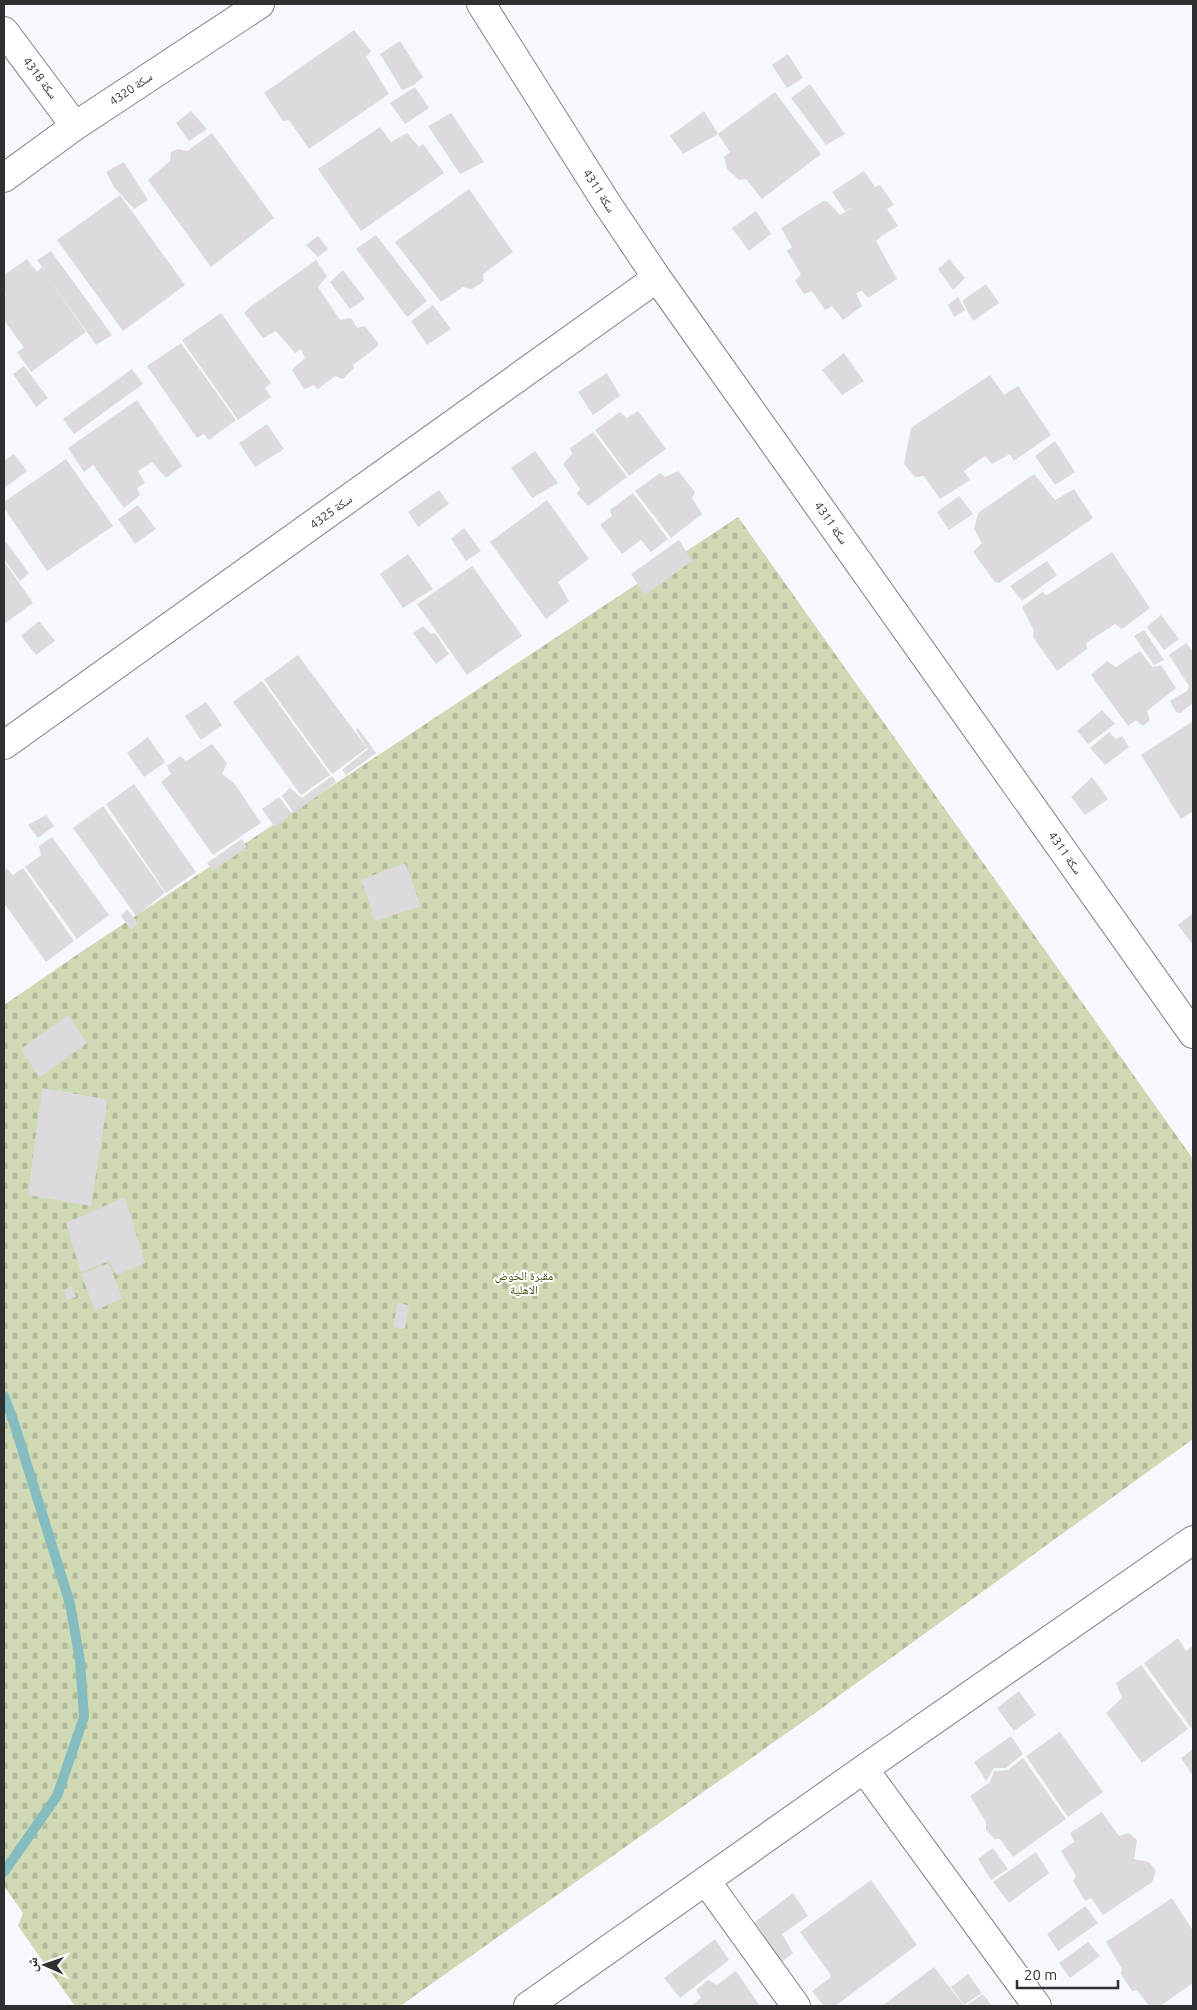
<svg xmlns="http://www.w3.org/2000/svg" width="1197" height="2010" viewBox="0 0 1197 2010" font-family="Ubuntu,'Noto Naskh Arabic',sans-serif">
<style>
.cemetery{fill:url(#cemetery-stones)}
.lines{fill:none;stroke-linecap:round;stroke-linejoin:round}
.stream{stroke:#85bcc0;stroke-width:10}
.building{fill:#dddadd}
.street-casing{stroke:#7e8084;stroke-width:30}
.street{stroke:#fff;stroke-width:28}
.labels{text-anchor:middle;stroke-width:4;stroke-linejoin:round;paint-order:stroke}
.street-label{font-size:12px;fill:#2f3032;stroke:#fff}
.park-label{font-size:12px;fill:#444f0d;stroke:#fff}
</style>
<defs>
<pattern id="cemetery-stones" width="16" height="16" patternUnits="userSpaceOnUse" patternTransform="scale(1.25)"><rect width="16" height="16" fill="#cfd9b4"/><path d="M2 7V4a2 2 0 0 1 4 0v3zM10 15v-3a2 2 0 0 1 4 0v3z" fill="#b2bb9b"/></pattern>
</defs>
<rect width="100%" height="100%" fill="#f5f8fc"/>
<!-- cemetery -->
<path class="cemetery" d="M 738,517 L 1193,1159 L 1193,1439 L 811,1716 L 400,2006 L 75,2006 L 18,1926 L 23,1913 L 4,1886 L 4,1005 L 81,952 Z"/>
<g class="lines">
<!-- stream -->
<path class="stream" d="M 4,1396 L 15,1426 L 70,1604 L 80,1661 L 84,1717 L 57,1796 L 4,1872"/>
</g>
<!-- building -->
<path class="building" d="M 354,30 L 371,51 L 366,57 L 389,94 L 309,149 L 289,120 L 283,121 L 264,93 Z
M 400,41 L 423,77 L 414,85 L 402,90 L 380,54 Z
M 788,54 L 803,78 L 787,88 L 772,65 Z
M 810,84 L 845,134 L 826,145 L 791,98 Z
M 415,87 L 429,108 L 405,124 L 390,103 Z
M 775,92 L 821,154 L 762,199 L 746,179 L 739,180 L 727,169 L 724,157 L 730,152 L 718,134 Z
M 191,111 L 207,129 L 189,141 L 176,123 Z
M 704,111 L 718,134 L 683,154 L 670,136 Z
M 451,113 L 484,162 L 460,174 L 428,126 Z
M 380,127 L 391,142 L 407,133 L 419,147 L 423,144 L 444,173 L 361,231 L 318,169 Z
M 212,133 L 274,218 L 211,267 L 148,180 L 170,161 L 171,152 L 178,149 L 187,151 Z
M 124,162 L 148,200 L 134,209 L 114,187 L 106,172 Z
M 864,171 L 875,187 L 880,185 L 894,205 L 887,209 L 898,226 L 883,235 L 876,241 L 897,279 L 868,298 L 862,291 L 856,293 L 862,306 L 843,320 L 832,306 L 825,310 L 812,291 L 804,294 L 795,281 L 801,274 L 787,251 L 792,247 L 781,228 L 823,201 L 828,202 L 840,215 L 857,205 L 845,211 L 832,192 Z
M 469,189 L 513,252 L 483,274 L 484,281 L 472,289 L 463,287 L 441,302 L 395,242 Z
M 120,195 L 185,285 L 123,331 L 57,240 Z
M 756,211 L 771,234 L 749,251 L 732,228 Z
M 376,235 L 427,301 L 407,317 L 356,249 Z
M 318,236 L 328,249 L 318,257 L 306,245 Z
M 51,251 L 112,335 L 96,345 L 46,274 L 86,332 L 31,372 L 17,352 L 24,348 L 4,320 L 4,297 L 6,295 L 4,292 L 4,275 L 27,259 L 37,272 L 42,267 L 37,260 Z
M 949,259 L 965,278 L 953,290 L 938,269 Z
M 316,260 L 327,276 L 318,287 L 340,320 L 351,318 L 357,328 L 365,326 L 378,343 L 378,346 L 353,365 L 354,368 L 343,379 L 335,376 L 318,389 L 314,385 L 304,389 L 292,370 L 305,358 L 301,349 L 295,353 L 276,331 L 263,338 L 244,313 L 250,307 Z
M 343,270 L 365,299 L 350,309 L 330,282 Z
M 986,284 L 999,303 L 973,321 L 962,301 Z
M 958,297 L 965,310 L 954,317 L 948,305 Z
M 433,305 L 451,329 L 427,345 L 411,321 Z
M 221,313 L 271,383 L 265,388 L 271,397 L 238,420 L 182,340 Z
M 181,343 L 236,420 L 209,440 L 204,434 L 197,438 L 147,366 Z
M 844,353 L 864,381 L 842,395 L 822,370 Z
M 24,366 L 48,398 L 36,407 L 13,374 Z
M 132,369 L 143,384 L 74,434 L 63,419 Z
M 607,373 L 620,396 L 593,415 L 578,392 Z
M 990,375 L 1004,395 L 1018,386 L 1051,435 L 1014,461 L 1010,454 L 992,464 L 985,456 L 964,471 L 970,480 L 940,499 L 924,476 L 915,477 L 904,464 L 911,428 Z
M 137,400 L 182,466 L 166,478 L 152,462 L 138,471 L 145,483 L 137,488 L 140,495 L 124,508 L 93,465 L 84,472 L 68,448 Z
M 638,411 L 666,449 L 629,476 L 595,430 L 620,412 L 627,418 Z
M 267,424 L 284,449 L 255,467 L 239,443 Z
M 593,432 L 627,477 L 588,506 L 577,494 L 580,489 L 563,464 L 572,454 L 570,448 Z
M 1055,441 L 1075,472 L 1055,485 L 1035,456 Z
M 535,451 L 558,483 L 532,498 L 511,468 Z
M 14,454 L 27,471 L 4,488 L 4,461 Z
M 66,459 L 113,526 L 47,571 L 4,508 L 4,502 Z
M 678,471 L 695,492 L 692,498 L 702,514 L 671,538 L 635,491 L 660,473 L 665,477 Z
M 1034,474 L 1055,500 L 1074,489 L 1093,518 L 999,583 L 995,582 L 973,552 L 982,543 L 974,529 L 978,513 Z
M 439,490 L 449,504 L 418,527 L 408,512 Z
M 633,493 L 668,539 L 651,552 L 641,540 L 622,554 L 601,526 L 601,524 L 612,516 L 610,510 Z
M 959,496 L 973,514 L 949,530 L 937,512 Z
M 547,500 L 589,559 L 558,582 L 569,601 L 546,619 L 490,542 Z
M 138,505 L 156,529 L 135,544 L 118,519 Z
M 464,528 L 481,551 L 466,561 L 451,539 Z
M 679,540 L 692,561 L 645,595 L 631,574 Z
M 6,542 L 29,573 L 20,581 L 4,559 L 4,544 Z
M 1112,552 L 1150,608 L 1122,629 L 1115,624 L 1086,643 L 1087,649 L 1057,671 L 1033,637 L 1034,631 L 1022,607 L 1042,592 L 1047,595 Z
M 408,554 L 433,589 L 403,608 L 380,574 Z
M 4,561 L 33,603 L 4,624 Z
M 1047,561 L 1057,575 L 1022,601 L 1010,586 Z
M 472,566 L 522,636 L 467,675 L 417,604 Z
M 1161,615 L 1179,639 L 1164,650 L 1147,627 Z
M 39,621 L 55,641 L 36,655 L 21,636 Z
M 423,626 L 431,634 L 435,633 L 449,654 L 436,664 L 413,633 Z
M 1144,630 L 1164,660 L 1154,665 L 1134,636 Z
M 1186,643 L 1193,651 L 1193,703 L 1180,713 L 1176,712 L 1170,701 L 1187,691 L 1189,686 L 1169,655 Z
M 1140,651 L 1152,667 L 1161,665 L 1176,688 L 1147,711 L 1150,720 L 1143,726 L 1136,720 L 1128,726 L 1091,675 L 1107,661 L 1116,667 Z
M 298,655 L 367,748 L 332,774 L 264,680 Z
M 262,681 L 330,775 L 301,795 L 233,702 Z
M 206,702 L 222,725 L 201,740 L 185,716 Z
M 1102,710 L 1115,724 L 1088,744 L 1077,731 Z
M 1193,721 L 1193,811 L 1181,819 L 1141,755 Z
M 358,728 L 376,753 L 346,775 L 342,770 L 368,749 L 356,730 Z
M 1109,732 L 1116,739 L 1122,736 L 1129,747 L 1105,765 L 1090,748 Z
M 148,737 L 164,760 L 164,763 L 144,777 L 127,753 Z
M 212,744 L 227,763 L 222,774 L 234,783 L 261,823 L 213,855 L 161,782 L 171,774 L 167,766 L 180,756 L 186,761 Z
M 332,776 L 336,782 L 294,813 L 282,796 L 290,788 L 302,798 Z
M 1092,777 L 1108,799 L 1085,815 L 1071,797 Z
M 134,784 L 196,872 L 166,893 L 106,804 Z
M 279,797 L 292,814 L 275,827 L 262,809 Z
M 103,806 L 165,893 L 136,916 L 73,828 Z
M 46,815 L 54,826 L 38,838 L 28,825 Z
M 52,837 L 109,915 L 77,939 L 25,867 L 41,855 L 39,846 Z
M 242,839 L 247,847 L 213,871 L 207,863 Z
M 405,863 L 421,906 L 375,921 L 370,913 L 372,911 L 361,880 Z
M 23,868 L 74,941 L 46,962 L 4,903 L 4,871 L 7,869 L 13,875 Z
M 127,909 L 138,923 L 131,930 L 121,916 Z
M 1192,914 L 1193,915 L 1193,945 L 1178,925 Z
M 68,1015 L 87,1043 L 42,1076 L 38,1076 L 21,1049 Z
M 42,1088 L 105,1099 L 105,1102 L 108,1098 L 91,1206 L 28,1195 Z
M 125,1197 L 145,1263 L 117,1275 L 109,1261 L 81,1272 L 66,1223 Z
M 109,1263 L 122,1298 L 95,1311 L 81,1274 Z
M 72,1286 L 76,1297 L 67,1300 L 64,1290 Z
M 398,1302 L 409,1306 L 405,1329 L 393,1327 Z
M 1178,1638 L 1186,1651 L 1193,1646 L 1193,1726 L 1191,1728 L 1144,1663 Z
M 1141,1665 L 1188,1729 L 1142,1763 L 1106,1713 L 1122,1698 L 1116,1683 Z
M 1019,1691 L 1036,1715 L 1014,1731 L 997,1708 Z
M 1060,1732 L 1103,1792 L 1068,1817 L 1026,1756 Z
M 1011,1736 L 1023,1754 L 1006,1768 L 994,1768 L 986,1781 L 974,1762 Z
M 1193,1749 L 1193,1776 L 1181,1758 Z
M 1023,1758 L 1066,1819 L 1013,1857 L 1000,1839 L 994,1839 L 986,1830 L 986,1822 L 970,1796 L 990,1782 L 994,1771 L 1008,1770 Z
M 1102,1812 L 1119,1836 L 1129,1833 L 1137,1840 L 1134,1859 L 1149,1862 L 1156,1871 L 1152,1882 L 1103,1915 L 1091,1898 L 1085,1901 L 1073,1881 L 1076,1876 L 1061,1851 L 1074,1842 L 1070,1833 Z
M 993,1848 L 1008,1869 L 991,1880 L 978,1859 Z
M 1036,1852 L 1049,1873 L 1009,1903 L 993,1882 Z
M 871,1880 L 917,1945 L 835,2006 L 824,2006 L 812,1991 L 830,1978 L 830,1974 L 800,1932 Z
M 793,1893 L 808,1916 L 782,1934 L 793,1953 L 778,1965 L 751,1925 Z
M 1172,1898 L 1193,1931 L 1193,1983 L 1160,2006 L 1149,2006 L 1137,1990 L 1132,1991 L 1121,1974 L 1122,1969 L 1106,1942 Z
M 1085,1906 L 1098,1923 L 1058,1951 L 1047,1934 Z
M 715,1939 L 729,1960 L 680,1998 L 664,1978 Z
M 1088,1942 L 1100,1956 L 1070,1978 L 1059,1963 Z
M 934,1967 L 964,2006 L 882,2006 Z
M 736,1971 L 760,2006 L 691,2006 L 701,1998 L 696,1990 L 708,1980 L 717,1985 Z
M 968,1974 L 982,1993 L 964,2005 L 951,1987 Z
M 983,1994 L 992,2006 L 966,2006 Z"/>
<g class="lines">
<!-- street casing -->
<g class="street-casing">
<path id="street" d="M 481,4 L 606,202 L 657,278 L 1193,1034
M 4,31 L 75,126
M 4,178 L 75,126 L 260,4
M 4,745 L 657,278
M 864,1769 L 1037,2006
M 706,1881 L 796,2006
M 528,2006 L 864,1769 L 1193,1540"/>
</g>
<!-- street -->
<use href="#street" class="street"/>
</g>
<g class="labels">
<!-- street labels -->
<g class="street-label">
<text transform="translate(40 78) rotate(53)" y="4">سكة 4318</text>
<text transform="translate(131 89) rotate(-34)" y="4">سكة 4320</text>
<text transform="translate(599 191) rotate(57)" y="4">سكة 4311</text>
<text transform="translate(331 512) rotate(-36)" y="4">سكة 4325</text>
<text transform="translate(831 523) rotate(55)" y="4">سكة 4311</text>
<text transform="translate(1065 853) rotate(55)" y="4">سكة 4311</text>
</g>
<!-- park labels -->
<g class="park-label">
<text x="524" y="1280">مقبرة الخوض<tspan x="524" dy="14">الاهلية</tspan></text>
</g>
</g>
<!-- border -->
<rect width="1197" height="2010" fill="none" stroke="#2f3032" stroke-width="10"/>
<!-- north arrow -->
<g transform="translate(45 1965) rotate(272)" stroke="#ffffff" stroke-width="4" paint-order="stroke">
<path d="M0-4L9 19L0 12L-9 19Z" fill="#2f3032"/>
<text y="-8" font-size="14" font-weight="bold" text-anchor="middle" fill="#2f3032">ش</text>
</g>
<!-- scale -->
<path d="M1017 1980v8h101v-8" fill="none" stroke="#2f3032" stroke-width="2.5"/>
<text x="1024" y="1980" font-size="15" fill="#2f3032" stroke="#ffffff" stroke-width="4" paint-order="stroke">20 m</text>
</svg>
